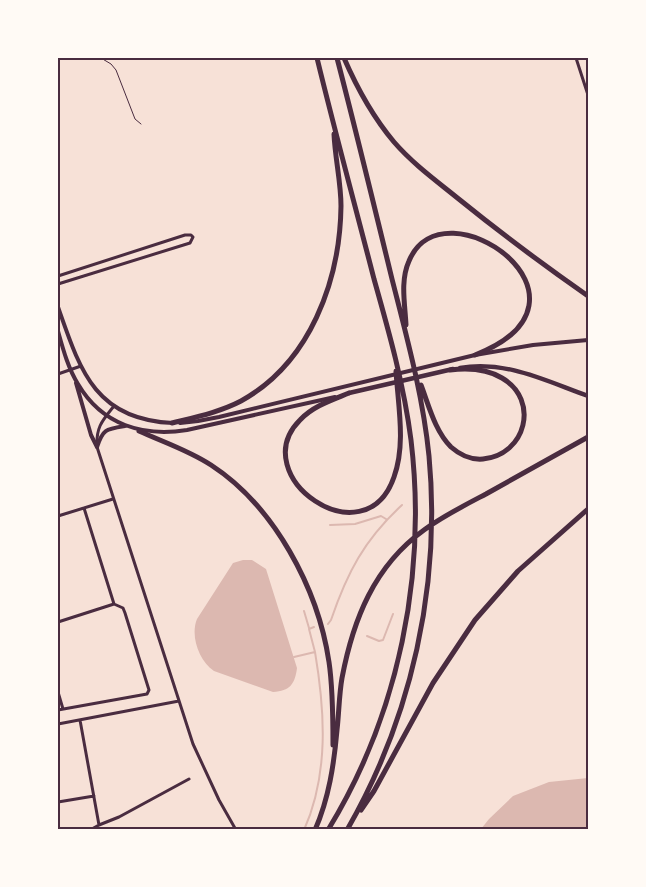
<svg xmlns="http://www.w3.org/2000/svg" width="646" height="887" viewBox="0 0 646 887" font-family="'Asap Condensed',sans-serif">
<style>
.water{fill:#dcb8b0}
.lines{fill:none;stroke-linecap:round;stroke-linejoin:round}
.stream{stroke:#dcb8b0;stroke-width:2}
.service{stroke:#4a2c40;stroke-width:1}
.minor{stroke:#4a2c40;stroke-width:3}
.tertiary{stroke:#4a2c40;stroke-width:4}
.secondary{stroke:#4a2c40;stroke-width:4.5}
.motorway{stroke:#4a2c40;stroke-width:5}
.neatline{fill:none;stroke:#4a2c40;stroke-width:2}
</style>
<rect width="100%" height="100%" fill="#f7e1d7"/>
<!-- water -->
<path class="water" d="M 243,560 L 252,560 L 266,569 L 297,668 C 295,684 290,691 273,692 L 214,671 C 199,661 190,636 197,619 L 233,563 Z
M 588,778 L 588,829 L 481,829 L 489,819 L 513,796 L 549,782 Z"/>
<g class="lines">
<!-- stream -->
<path class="stream" d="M 330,525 L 355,524 L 381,516 L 386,519
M 304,611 L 309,628
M 328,624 L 331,620 C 347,573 364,540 402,505
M 314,627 L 309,629 L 315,652
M 367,636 L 379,641 L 383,640 L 393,614
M 294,657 L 315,652 C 325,711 329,774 304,830"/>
<!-- service -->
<path class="service" d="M 101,58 L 111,64 L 116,70 L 135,119 L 141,124"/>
<!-- minor -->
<path class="minor" d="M 576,58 L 588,95
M 58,276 L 185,235 L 191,235 L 193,237 L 190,243 L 58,284
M 58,374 L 81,366
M 114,406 C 102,421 96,427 97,447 L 193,744 L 219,800 L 236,830
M 58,516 L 113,499
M 58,622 L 114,604
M 58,692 L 63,709
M 58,710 L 147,694 L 149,690 L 125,613 L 123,608 L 114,604 L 84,508
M 80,720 L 99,825 L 119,817 L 189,779
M 58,724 L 179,701
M 58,802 L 94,796
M 90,830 L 99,825"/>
<!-- tertiary -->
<path class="tertiary" d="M 58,307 C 80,370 95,420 173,423
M 58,331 C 63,349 68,368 78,384 C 102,425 143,437 187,430 L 335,397
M 76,383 L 91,435 L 97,447
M 180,423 L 198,421 L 219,417 L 475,355 L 533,345 L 588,340
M 97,447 C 103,429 106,429 125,426"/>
<!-- secondary -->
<path class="secondary" d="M 460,368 C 506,360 546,381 588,396
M 349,393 L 453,369"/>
<!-- motorway -->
<path class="motorway" d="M 317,58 C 335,132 355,205 374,279 C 389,332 404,385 411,440 C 427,574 399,714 328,830
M 337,58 C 356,131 374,205 392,279 C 407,338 423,396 429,456 C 441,585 412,717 347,830
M 344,58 C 357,88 373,117 394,142 C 414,165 438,182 460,200 C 502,234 545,266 588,296
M 406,325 C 405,304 400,281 409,261 C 443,179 616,300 475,355
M 421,385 C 429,406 435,431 451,447 C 460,455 471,460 483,459 C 526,455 540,400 502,378 C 487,369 467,368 450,370
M 349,393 C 332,400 313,406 300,420 C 244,476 365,561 394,477 C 406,444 398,405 396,371
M 172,423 C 196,417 220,412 241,401 C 310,363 340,281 341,206 C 341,182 335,158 334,134
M 139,431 C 163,442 188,450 211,465 C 274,506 318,588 329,662 C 333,689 333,717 333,745
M 361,810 L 374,791 L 433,683 L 475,620 L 518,571 L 588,509
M 315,830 C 329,798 334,764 337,730 C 339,713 339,695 342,678 C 353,620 374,566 424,530 C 443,516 465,505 486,494 C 520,475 554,456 588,437"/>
</g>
<!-- border -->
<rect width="646" height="887" fill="none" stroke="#fffaf5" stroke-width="118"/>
<rect x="59" y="59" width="528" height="769" class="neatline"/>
</svg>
